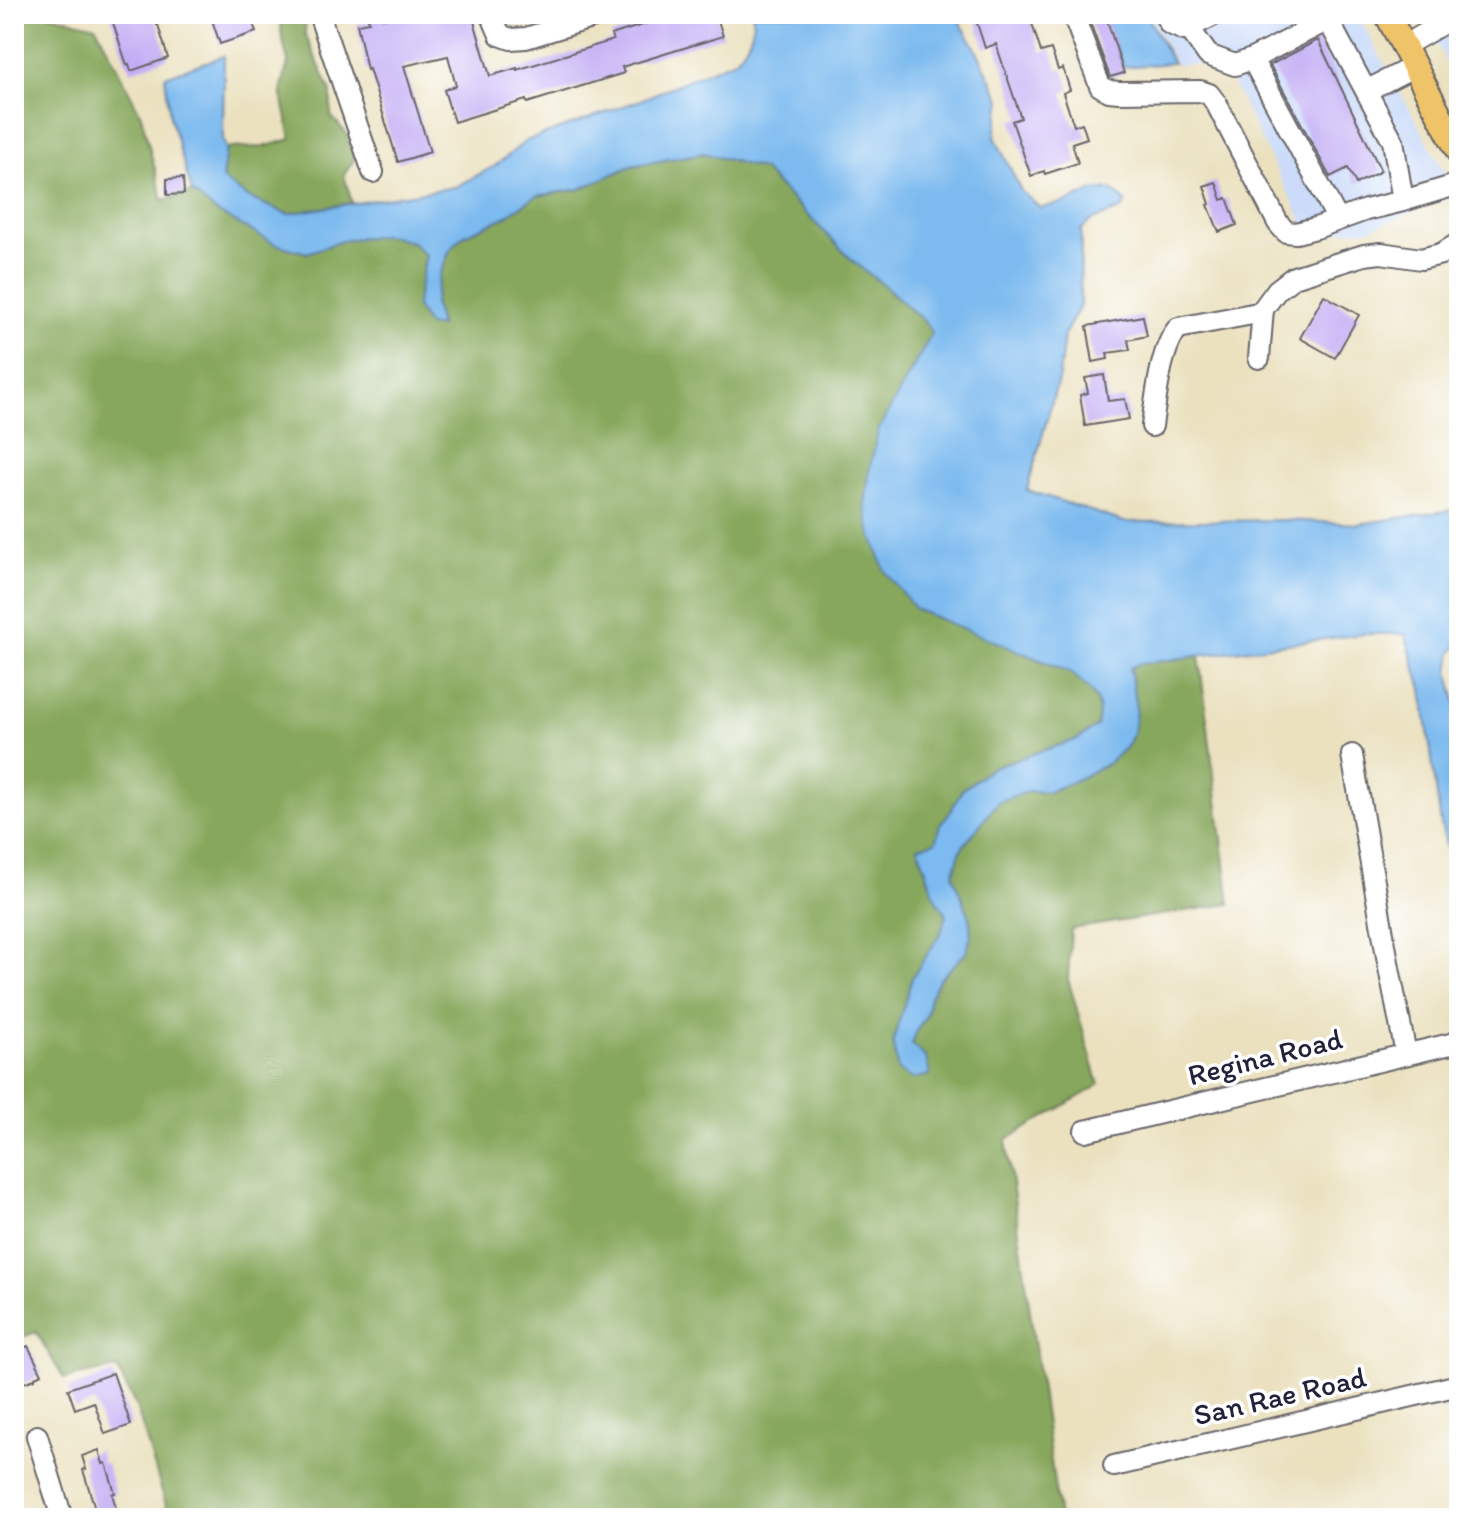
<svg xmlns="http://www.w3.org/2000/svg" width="1473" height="1532" viewBox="0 0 1473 1532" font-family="Itim,sans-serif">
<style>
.built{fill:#cbdbf9}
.forest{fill:#87a75b;stroke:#54644b;stroke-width:2}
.water{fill:#7cbaef;stroke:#4f6e95;stroke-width:2}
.building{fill:#c1abf4}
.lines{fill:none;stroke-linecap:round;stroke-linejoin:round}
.minor-casing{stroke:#686569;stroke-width:24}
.major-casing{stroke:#686569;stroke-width:28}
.minor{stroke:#fff;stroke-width:20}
.major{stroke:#efc469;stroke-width:24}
.labels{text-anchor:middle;stroke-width:7;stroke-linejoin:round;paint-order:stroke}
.street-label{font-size:30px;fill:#22223b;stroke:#fff}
</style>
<rect width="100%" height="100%" fill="#fff"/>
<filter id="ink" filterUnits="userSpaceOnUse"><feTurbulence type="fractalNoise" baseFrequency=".0125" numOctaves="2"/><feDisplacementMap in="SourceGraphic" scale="16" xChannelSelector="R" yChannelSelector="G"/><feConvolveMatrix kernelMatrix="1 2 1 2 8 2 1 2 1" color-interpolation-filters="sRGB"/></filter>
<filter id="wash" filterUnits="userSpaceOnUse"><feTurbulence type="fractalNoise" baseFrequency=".006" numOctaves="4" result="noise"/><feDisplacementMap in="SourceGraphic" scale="32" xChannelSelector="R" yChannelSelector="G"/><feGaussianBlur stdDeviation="1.8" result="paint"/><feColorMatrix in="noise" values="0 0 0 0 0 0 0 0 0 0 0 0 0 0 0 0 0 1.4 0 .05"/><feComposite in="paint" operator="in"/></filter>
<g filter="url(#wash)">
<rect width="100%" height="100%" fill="#ebe1bf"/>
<!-- built -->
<path class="built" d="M 1149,14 L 1357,14 L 1457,195 L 1367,230 L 1333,231 L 1312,240 L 1227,72 L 1199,64 L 1176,65 Z
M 1422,14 L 1459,14 L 1459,87 Z"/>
<!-- forest -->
<path class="forest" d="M 14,14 L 48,14 L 96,26 L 141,115 L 163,200 L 192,192 L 215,211 L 306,253 L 345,240 L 387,235 L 412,242 L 426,255 L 416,306 L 440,325 L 434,304 L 440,274 L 450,250 L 464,235 L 505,217 L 536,196 L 580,189 L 631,166 L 703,153 L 762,169 L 853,261 L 885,286 L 927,324 L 933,332 L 878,431 L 916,609 L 1070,672 L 1092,690 L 1101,711 L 1097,726 L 1078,739 L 993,767 L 962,790 L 951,811 L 940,825 L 935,843 L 918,847 C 925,871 932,894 947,914 L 941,933 L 932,948 L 893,1042 L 926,1058 L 912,1044 L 917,1030 L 926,1016 L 930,997 L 940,978 L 966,953 L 971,936 L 969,915 L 953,875 L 961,849 L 998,802 L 1028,791 L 1047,792 L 1068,784 L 1109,763 L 1125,748 L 1133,733 L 1136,709 L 1130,668 L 1138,664 L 1199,656 L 1230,904 L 1071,929 L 1068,979 L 1099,1085 L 1006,1140 L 1059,1518 L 170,1518 L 137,1409 L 117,1368 L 64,1379 L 36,1332 L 14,1340 Z
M 282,14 L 306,14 L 305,34 L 331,92 L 331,116 L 347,134 L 355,158 L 344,175 L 352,203 L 287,214 L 249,198 L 222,179 L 226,148 L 263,147 L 291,139 L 281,91 L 288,62 L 281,32 Z"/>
<!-- water -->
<path class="water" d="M 752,14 L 955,14 L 974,45 L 1001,100 L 995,137 L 1021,191 L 1040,208 L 1067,202 L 1092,191 L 1111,189 L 1126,202 L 1121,210 L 1090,221 L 1081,230 L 1080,306 L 1064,335 L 1059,377 L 1027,490 L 1124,522 L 1286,520 L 1358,524 L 1459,509 L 1459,644 L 1452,652 L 1449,673 L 1459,714 L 1459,920 L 1455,885 L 1441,824 L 1422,689 L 1405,634 L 1362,634 L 1138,664 L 1130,668 L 1136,709 L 1133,733 L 1125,748 L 1109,763 L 1068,784 L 1047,792 L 1028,791 L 998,802 L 961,849 L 953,875 L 969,915 L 971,936 L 966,953 L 940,978 L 930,997 L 926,1016 L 917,1030 L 912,1044 L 926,1058 L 930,1075 L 912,1079 L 898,1070 L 893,1042 L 912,978 L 941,933 L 947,914 L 936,900 L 918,847 L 935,842 L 940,825 L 951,811 L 962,790 L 993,767 L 1078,739 L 1097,726 C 1104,698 1090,689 1070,672 L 915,609 L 885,571 L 870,531 L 865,503 L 870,467 L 878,431 L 932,333 L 927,324 L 885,286 L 853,261 L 762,169 L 703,153 L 631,166 L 580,189 L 536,196 L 505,217 L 464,235 L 450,250 L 440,274 L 434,304 L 440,326 L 428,326 L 416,306 L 426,255 L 412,242 L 387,235 L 345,240 L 307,253 L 275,244 L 215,211 L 192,192 L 170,117 L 165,76 L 224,56 L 223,139 L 226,148 L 222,179 L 249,198 L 287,214 L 455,187 L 495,166 L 526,141 L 638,101 L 735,60 C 746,49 757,29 752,14 Z
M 1104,14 L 1146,14 L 1173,63 L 1123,67 Z"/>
<g id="blocks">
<!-- building -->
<path class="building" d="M 110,14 L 153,14 L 157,25 L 158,25 L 168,58 L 131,71 L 129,64 L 127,65 Z
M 210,14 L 250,14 L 256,32 L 220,44 Z
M 400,14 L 472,14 L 490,76 L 517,68 L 517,70 L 613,40 L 611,35 L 677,14 L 716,14 L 723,36 L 622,67 L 624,73 L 527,103 L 526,100 L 454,122 L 444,90 L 456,86 L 448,56 L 404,66 L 430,152 L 398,162 L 369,69 L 367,70 L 357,24 L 369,22 L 368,18 L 383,15 L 383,18 Z
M 974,14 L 1029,14 L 1041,52 L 1051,49 L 1058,70 L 1063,68 L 1070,90 L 1063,93 L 1074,126 L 1082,123 L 1087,138 L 1072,143 L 1078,163 L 1045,174 L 1044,171 L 1031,176 L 1012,121 L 1021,118 L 996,44 L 985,48 Z
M 1087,14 L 1105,14 L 1124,73 L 1110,77 Z
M 1318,40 L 1381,171 L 1356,184 L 1348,168 L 1330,177 L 1270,65 Z
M 183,178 L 184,194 L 167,195 L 167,179 Z
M 1216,182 L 1222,200 L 1227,198 L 1237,225 L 1219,232 L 1208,205 L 1210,204 L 1204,186 Z
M 1324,295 L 1359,315 L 1335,358 L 1300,338 Z
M 1143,316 L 1147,336 L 1128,340 L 1130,350 L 1107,353 L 1108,359 L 1093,362 L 1087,326 Z
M 1104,375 L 1108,401 L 1125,399 L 1129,419 L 1085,426 L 1080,395 L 1088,393 L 1085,378 Z
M 28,1346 L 42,1374 L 35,1377 L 35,1379 L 14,1386 L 14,1352 Z
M 113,1373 L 131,1425 L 105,1434 L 94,1402 L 75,1409 L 68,1389 Z
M 99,1450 L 103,1464 L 106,1463 L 115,1493 L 112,1494 L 119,1518 L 98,1518 L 83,1470 L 86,1469 L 82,1456 Z"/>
</g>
</g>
<g filter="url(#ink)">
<use href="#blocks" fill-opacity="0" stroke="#686569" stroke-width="2"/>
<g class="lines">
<!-- minor casing -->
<g class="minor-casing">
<path id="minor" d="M 319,14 L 373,172
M 491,14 L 500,35 L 511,39 L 526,38 L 604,14
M 1073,14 L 1100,86 L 1109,91 L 1119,92 L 1200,91 L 1209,94 L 1216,103 L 1278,223 L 1286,232 L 1296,233 L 1316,228 L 1366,210 L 1403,201 L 1459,184
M 1164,14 L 1170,24 L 1184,30 L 1216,14
M 1189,28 L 1208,55 L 1235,65 L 1252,59 L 1328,20 L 1366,91
M 1404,46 L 1459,14
M 1252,59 L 1338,220
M 1403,201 L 1393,141 L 1366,91 L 1415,66
M 1259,358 L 1263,309 L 1277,290 L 1294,277 L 1364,255 L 1381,253 L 1421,259 L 1441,254 L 1459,243
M 1152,426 C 1156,399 1160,349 1178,328 L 1263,312
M 1352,755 L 1389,968 L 1406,1054
M 1085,1131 L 1459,1042
M 37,1436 L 62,1518
M 1114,1466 L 1459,1385"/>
</g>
<!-- major casing -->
<g class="major-casing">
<path id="major" d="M 1387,14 L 1459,152"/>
</g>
<!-- minor -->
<use href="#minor" class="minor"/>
<!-- major -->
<use href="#major" class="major"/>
</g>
</g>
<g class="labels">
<!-- street labels -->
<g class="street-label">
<text transform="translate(1265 1057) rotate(-14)" y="10">Regina Road</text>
<text transform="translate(1280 1396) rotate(-13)" y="10">San Rae Road</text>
</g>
</g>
<!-- margin -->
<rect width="1473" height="1532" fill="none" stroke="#fff" stroke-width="48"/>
</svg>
